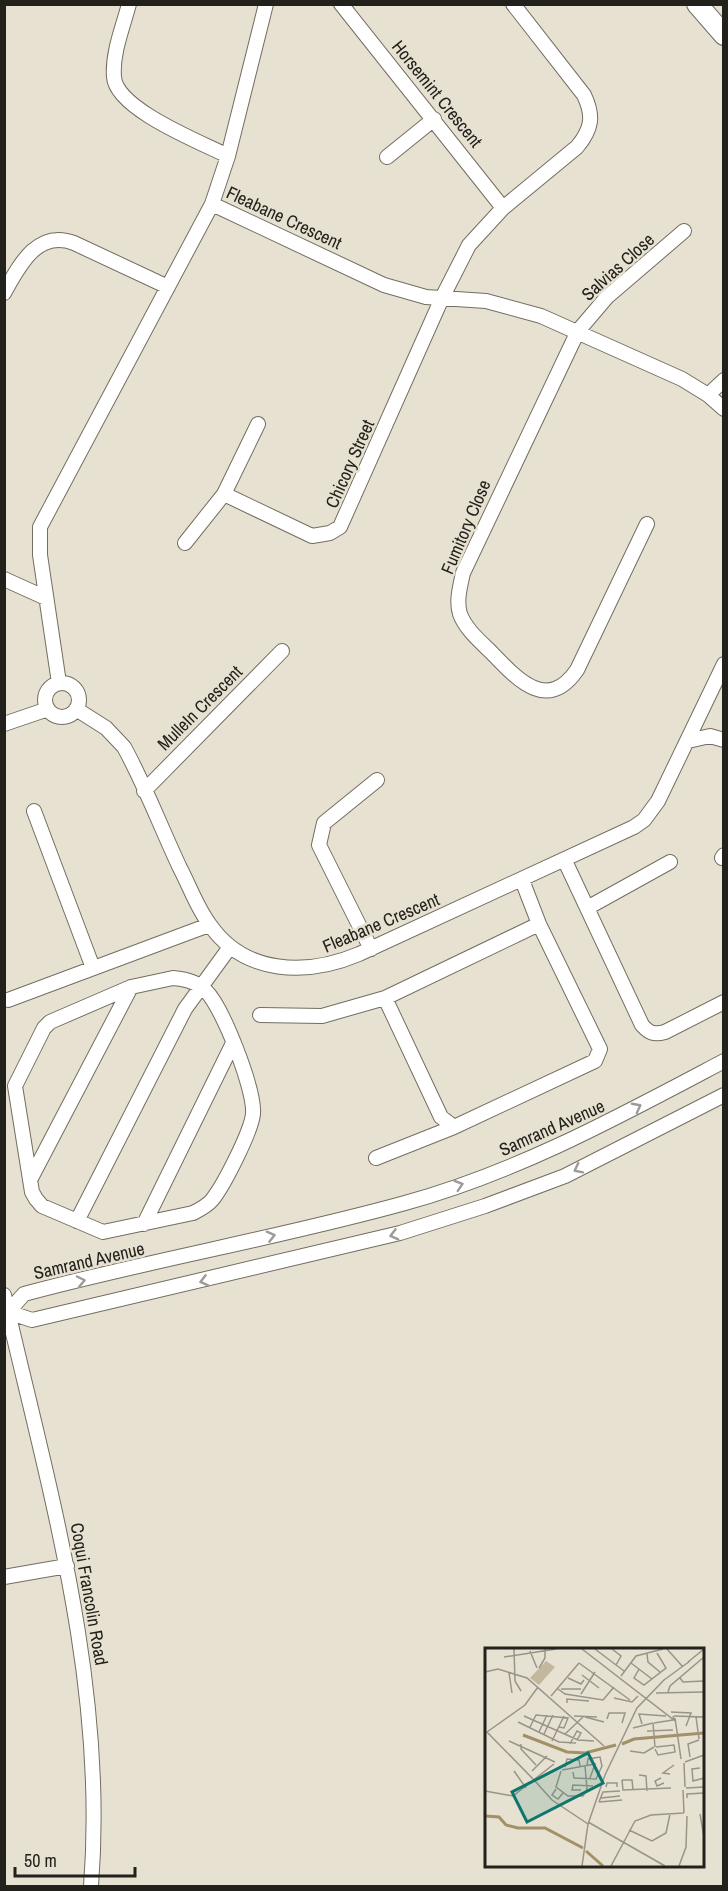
<svg xmlns="http://www.w3.org/2000/svg" width="728" height="1891" viewBox="0 0 728 1891" font-family="'Archivo Narrow',sans-serif">
<style>
.lines{fill:none;stroke-linecap:round;stroke-linejoin:round}
.minor-casing{stroke:#736e61;stroke-width:16}
.secondary-casing{stroke:#736e61;stroke-width:22}
.minor{stroke:#fff;stroke-width:14}
.secondary{stroke:#fff;stroke-width:20}
.oneway{stroke:#9c9b98}
.labels{text-anchor:middle;stroke-width:5;stroke-linejoin:round;paint-order:stroke}
.street-label{font-size:18px;fill:#23211b;stroke:#e7e1d2}
.inset-river{fill:none;stroke:#a29067;stroke-width:3}
.inset-road{fill:none;stroke:#999489;stroke-width:1.5}
.view{fill:#0f766e;fill-opacity:0.15;stroke:#0f766e;stroke-width:3}
.inset-edge{fill:none;stroke:#23211b;stroke-width:3}
</style>
<rect width="100%" height="100%" fill="#e7e1d2"/>
<g class="lines">
<!-- minor casing -->
<g class="minor-casing">
<path id="minor" d="M 129,4 C 123,27 112,53 114,77 C 116,109 200,142 228,156
M 341,4 L 503,208
M 387,157 L 434,119
M 212,204 L 384,285 L 426,297 L 486,301 L 541,316 L 682,379 L 708,395 L 724,409
M 4,293 C 19,266 37,229 74,243 L 168,287
M 708,395 L 724,380
M 224,494 L 312,536 L 330,533 L 340,527 L 442,298 L 469,245 L 503,208 L 577,147 C 592,129 594,116 584,95 L 513,4
M 647,524 L 577,670 C 547,713 517,679 492,653 C 481,642 466,630 460,614 C 456,601 460,587 463,573 L 578,331 L 607,297 L 684,231
M 185,543 L 224,494 L 258,424
M 4,579 L 46,598
M 59,683 L 40,555 L 40,527 L 212,204 L 228,156 L 266,4
M45 700a17 17 0 1 1 34 0a17 17 0 1 1-34 0Z
M 76,709 L 106,728 L 124,747 C 145,785 161,828 180,868 C 190,887 197,908 210,925 C 245,975 307,976 359,954 L 634,827 L 644,820 L 658,801 L 724,664
M 4,724 L 48,709
M 688,741 L 710,736 L 724,740
M 144,791 L 282,651
M 34,811 L 93,968
M 722,858 L 724,855
M 565,861 L 642,1025 C 649,1033 654,1035 665,1032 L 724,1002
M 587,908 L 670,862
M 371,949 L 319,845 L 324,823 L 377,780
M 173,978 C 185,979 198,982 206,991 C 223,1008 255,1090 253,1114 C 251,1132 224,1185 212,1200 C 207,1206 199,1210 193,1213 L 103,1232 L 42,1206 L 36,1199 L 32,1192 L 15,1086 L 44,1028 L 50,1022 L 131,987 Z
M 385,998 L 441,1117 L 454,1127 L 595,1061 L 600,1049 L 539,924 L 522,880
M 8,1000 L 209,925
M 260,1015 L 322,1016 L 385,998 L 539,924
M 724,1061 C 620,1116 518,1172 405,1203 C 279,1238 150,1260 24,1294 L 8,1312 L 32,1320 L 400,1233 L 485,1206 L 565,1176 L 724,1095
M 376,1158 L 454,1127
M 30,1180 L 131,987
M 77,1221 L 185,1009 L 230,947
M 144,1224 L 233,1043
M 4,1295 C 49,1490 107,1684 91,1886
M 4,1577 L 67,1566"/>
</g>
<!-- secondary casing -->
<g class="secondary-casing">
<path id="secondary" d="M 697,4 L 724,35"/>
</g>
<!-- minor -->
<use href="#minor" class="minor"/>
<!-- secondary -->
<use href="#secondary" class="secondary"/>
</g>
<!-- one-way arrows -->
<defs><path id="oneway-chevron" d="M-2-3.5L2.5 0L-2 3.5" fill="none" stroke-width="1.6" stroke-linecap="round" stroke-linejoin="round" transform="scale(1.5)"/></defs>
<g class="oneway">
<use href="#oneway-chevron" transform="translate(637 1107) rotate(-28)"/>
<use href="#oneway-chevron" transform="translate(578 1169) rotate(153)"/>
<use href="#oneway-chevron" transform="translate(459 1185) rotate(-18)"/>
<use href="#oneway-chevron" transform="translate(394 1235) rotate(165)"/>
<use href="#oneway-chevron" transform="translate(271 1236) rotate(-14)"/>
<use href="#oneway-chevron" transform="translate(81 1281) rotate(-12)"/>
<use href="#oneway-chevron" transform="translate(204 1281) rotate(166)"/>
</g>
<g class="labels">
<!-- street labels -->
<g class="street-label">
<text transform="translate(437 94) rotate(51)" y="6">Horsemint Crescent</text>
<text transform="translate(284 218) rotate(25)" y="6">Fleabane Crescent</text>
<text transform="translate(618 267) rotate(-42)" y="6">Salvias Close</text>
<text transform="translate(350 464) rotate(-66)" y="6">Chicory Street</text>
<text transform="translate(466 527) rotate(-67)" y="6">Fumitory Close</text>
<text transform="translate(200 708) rotate(-45)" y="6">MulleIn Crescent</text>
<text transform="translate(381 923) rotate(-23)" y="6">Fleabane Crescent</text>
<text transform="translate(552 1128) rotate(-24)" y="6">Samrand Avenue</text>
<text transform="translate(89 1261) rotate(-13)" y="6">Samrand Avenue</text>
<text transform="translate(89 1594) rotate(80)" y="6">Coqui Francolin Road</text>
</g>
</g>
<!-- overview -->
<g transform="translate(485 1648)">
<rect width="219" height="219" fill="#e7e1d2"/>
<path d="M 61,13 L 70,19 L 54,37 L 45,30 Z" fill="#c3b89e"/>
<path class="inset-river" d="M 38,87 L 82,104 L 100,105 L 131,97M 137,96 L 149,91 L 219,85M 0,168 L 14,169 L 21,177 L 33,180 L 60,180 L 98,200M 101,203 L 118,218"/>
<path class="inset-road" d="M 29,1 L 30,33 L 36,43M 97,1 L 189,72 L 188,68M 110,1 L 139,23M 127,1 L 136,8 L 131,17M 182,1 L 198,19M 45,3 L 52,20M 162,6 L 163,14 L 175,24M 19,9 L 71,1M 203,14 L 219,1M 94,15 L 145,52M 146,15 L 167,31M 54,20 L 60,10 L 60,1M 154,21 L 149,30 L 159,37 L 181,20 L 172,5M 0,24 L 13,21 L 42,30 L 119,98M 24,25 L 27,45M 97,27 L 114,40M 136,28 L 151,8 L 178,1M 83,30 L 96,36 L 99,32M 195,30 L 198,34 L 219,33M 179,32 L 205,13M 73,41 L 80,46 L 118,52 L 129,39M 76,41 L 96,41M 183,44 L 185,38 L 219,9M 171,45 L 219,44M 96,46 L 110,24M 66,48 L 94,15M 129,50 L 147,54 L 153,48M 82,55 L 82,51 L 104,53M 186,64 L 206,65 L 201,78M 39,68 L 93,92 L 109,93M 89,68 L 112,69M 189,68 L 219,69M 100,69 L 119,74M 211,69 L 214,91M 190,70 L 196,111M 122,71 L 124,65 L 140,65 L 137,75M 33,74 L 74,94 L 91,95M 168,75 L 170,99M 169,75 L 188,72M 157,76 L 154,66 L 181,68M 45,79 L 51,67 L 83,70 L 79,80 L 74,79M 148,80 L 168,75M 162,83 L 188,82M 54,84 L 62,67M 59,86 L 68,67M 80,86 L 98,69M 24,93 L 70,114M 67,93 L 79,68M 36,96 L 36,101 L 51,117M 85,96 L 92,83 L 96,85 L 92,92M 170,101 L 173,107 L 190,104 L 189,97 L 171,99M 145,103 L 159,105 L 169,99M 205,109 L 203,96 L 214,92M 200,114 L 219,107M 199,115 L 200,139M 80,119 L 82,111 L 94,112 L 95,118M 215,120 L 207,121 L 208,133 L 219,130M 77,122 L 110,116 L 105,130M 29,123 L 41,140M 47,123 L 62,108M 76,123 L 71,139 L 83,148 L 98,148 L 102,141 L 100,118M 88,124 L 89,130 L 111,131 L 117,118 L 115,109 L 103,111 L 102,118M 185,126 L 178,125 L 189,117M 154,127 L 161,128 L 162,143M 176,130 L 170,133 L 172,138 L 179,135M 137,132 L 138,142 L 186,140M 137,132 L 147,132 L 148,142M 50,133 L 2,84 L 40,57 L 53,39M 50,133 L 67,152 L 103,176M 121,139 L 122,135 L 132,135 L 132,139M 201,140 L 219,139M 71,141 L 67,147 L 73,151 L 78,145M 96,142 L 87,142 L 88,137 L 108,138M 198,142 L 199,165M 0,143 L 28,148 L 69,116M 116,150 L 135,148M 202,150 L 202,146 L 219,145M 114,154 L 118,144 L 135,143M 114,154 L 137,152M 215,166 L 219,189M 103,174 L 180,218M 144,182 L 167,193 L 181,185 L 185,166M 97,218 L 103,176 L 120,127 L 152,60 L 180,31M 126,218 L 150,173 L 166,167 L 199,165M 194,218 L 201,199 L 202,168"/>
<path class="view" d="M 103,105 L 118,135 L 42,174 L 27,144 Z"/>
<rect width="219" height="219" class="inset-edge"/>
</g>
<!-- border -->
<rect width="728" height="1891" fill="none" stroke="#23211b" stroke-width="12"/>
<!-- scale -->
<path d="M15 1867v9h120v-9" fill="none" stroke="#23211b" stroke-width="3"/>
<text x="24" y="1867" font-size="18" fill="#23211b" stroke="#e7e1d2" stroke-width="4.5" paint-order="stroke">50 m</text>
</svg>
